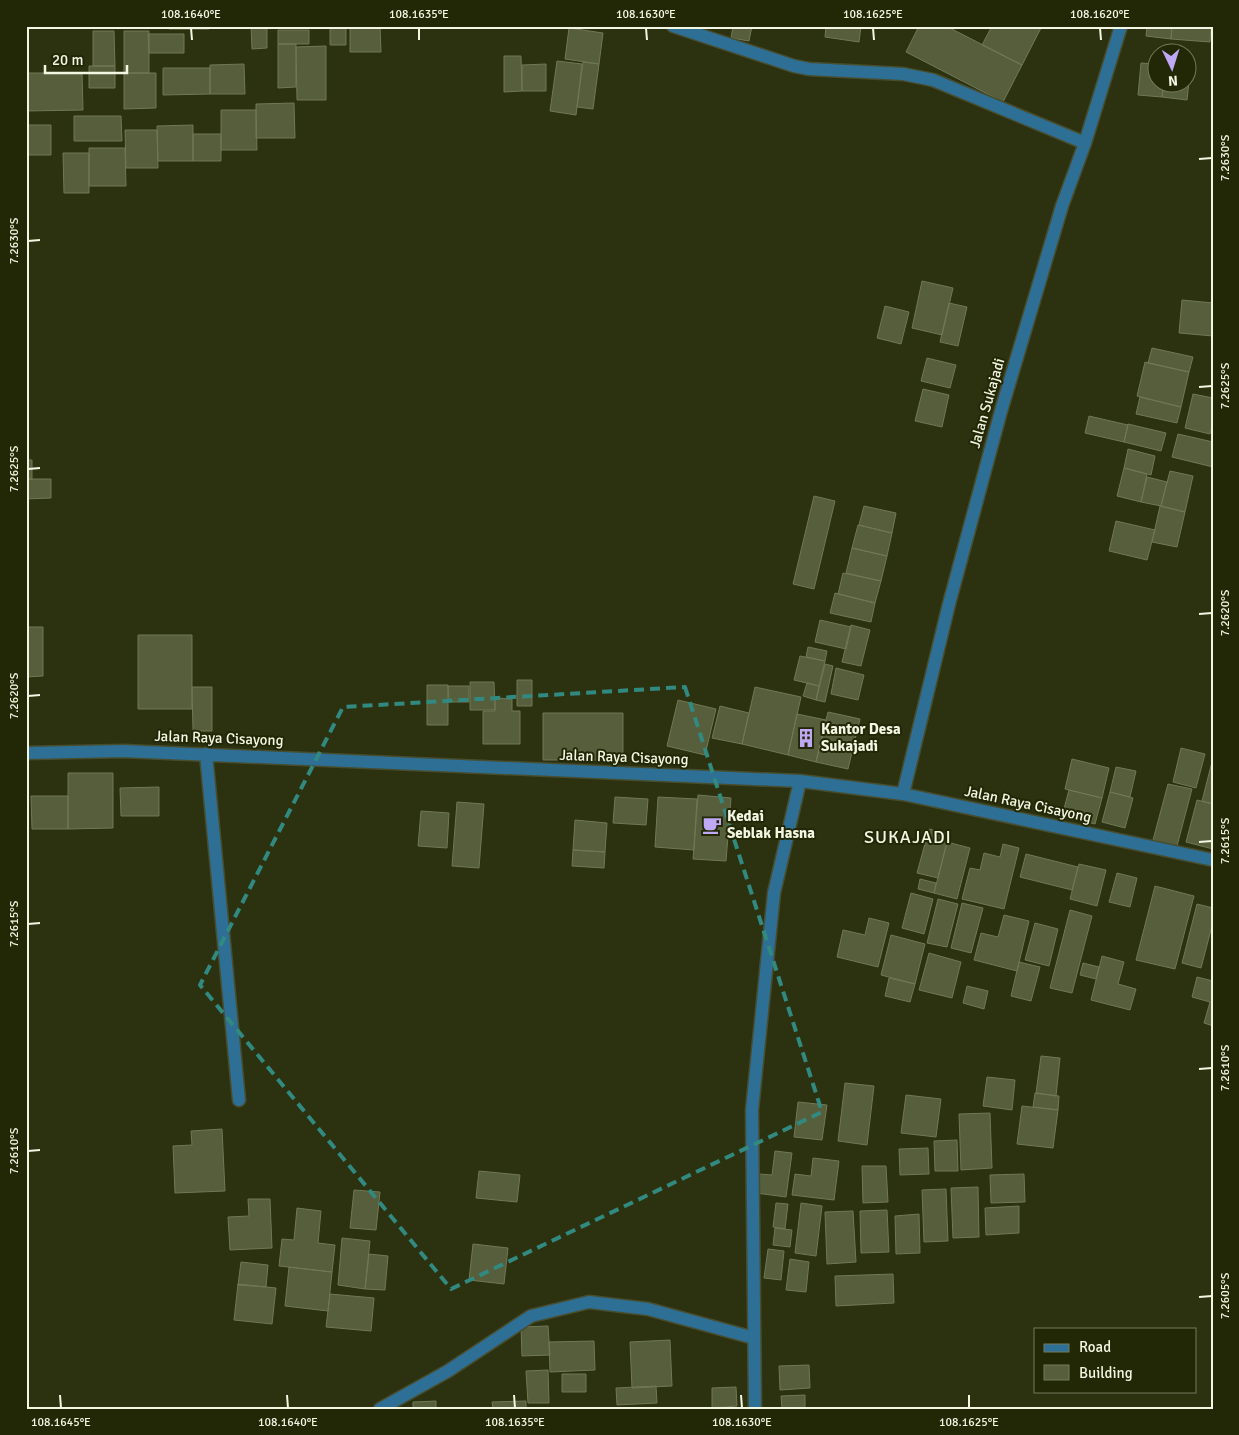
<svg xmlns="http://www.w3.org/2000/svg" width="1239" height="1435" viewBox="0 0 1239 1435" font-family="Signika,sans-serif">
<style>
.building{fill:#575e3c;stroke:#707855}
.lines{fill:none;stroke-linecap:round;stroke-linejoin:round}
.minor-casing{stroke:#484d2e;stroke-width:15}
.minor{stroke:#2d6f95;stroke-width:12}
.marked{fill:none;stroke:#318980;stroke-width:4;stroke-dasharray:10 6;stroke-linejoin:round}
.ticks{fill:none;stroke:#f2f6e3;stroke-width:2}
.labels{text-anchor:middle;stroke-width:4;stroke-linejoin:round;paint-order:stroke}
.street-label{font-size:15px;fill:#f2f6e3;stroke:#222706}
.poi-label{font-size:15px;font-weight:bold;fill:#f2f6e3;stroke:#222706;text-anchor:start}
.quarter-label{font-size:18px;letter-spacing:1px;fill:#f2f6e3;stroke:#222706}
.neatline{fill:none;stroke:#f2f6e3;stroke-width:2}
.ticks-label{font-size:12px;text-anchor:middle;fill:#f2f6e3}
</style>
<rect width="100%" height="100%" fill="#2c3110"/>
<!-- building -->
<path class="building" d="M 169,26 L 209,26 L 209,29 L 169,29 Z
M 251,26 L 267,26 L 267,48 L 252,49 Z
M 330,26 L 346,26 L 346,45 L 330,45 Z
M 350,26 L 380,26 L 381,52 L 350,52 Z
M 733,26 L 752,26 L 749,41 L 731,38 Z
M 826,26 L 861,26 L 859,42 L 825,37 Z
M 919,26 L 946,26 L 1022,65 L 1003,102 L 906,52 Z
M 992,26 L 1042,26 L 1022,65 L 982,45 Z
M 1147,26 L 1172,26 L 1171,39 L 1146,36 Z
M 1172,26 L 1211,26 L 1210,42 L 1171,39 Z
M 569,28 L 603,33 L 599,64 L 565,59 Z
M 278,30 L 309,30 L 309,44 L 278,44 Z
M 93,31 L 114,31 L 115,66 L 93,66 Z
M 124,31 L 149,31 L 149,73 L 124,73 Z
M 148,34 L 184,34 L 184,53 L 149,53 Z
M 278,44 L 296,44 L 296,87 L 278,88 Z
M 326,46 L 326,100 L 297,100 L 296,47 Z
M 504,56 L 521,56 L 522,91 L 504,92 Z
M 557,61 L 582,64 L 576,115 L 550,111 Z
M 583,62 L 599,64 L 593,109 L 577,107 Z
M 1141,63 L 1156,64 L 1156,82 L 1164,82 L 1162,97 L 1138,95 Z
M 1186,63 L 1191,64 L 1187,100 L 1162,97 L 1164,82 L 1186,82 Z
M 244,64 L 245,94 L 210,94 L 210,65 Z
M 546,64 L 546,91 L 522,91 L 522,65 Z
M 89,66 L 115,66 L 115,88 L 89,88 Z
M 163,68 L 210,68 L 210,94 L 163,95 Z
M 26,73 L 82,73 L 83,110 L 26,111 Z
M 124,73 L 156,73 L 156,108 L 124,109 Z
M 294,103 L 295,138 L 256,138 L 256,104 Z
M 221,110 L 256,110 L 257,150 L 221,150 Z
M 74,116 L 121,116 L 122,141 L 74,141 Z
M 26,125 L 51,125 L 51,155 L 26,155 Z
M 193,125 L 193,161 L 158,161 L 157,126 Z
M 125,130 L 157,130 L 158,168 L 126,168 Z
M 193,134 L 221,134 L 221,161 L 193,161 Z
M 89,148 L 125,148 L 126,186 L 89,186 Z
M 63,153 L 89,153 L 89,193 L 64,193 Z
M 922,281 L 953,288 L 942,335 L 912,328 Z
M 1182,300 L 1213,303 L 1213,336 L 1179,333 Z
M 949,303 L 967,307 L 958,346 L 940,342 Z
M 885,306 L 909,312 L 901,344 L 877,338 Z
M 1152,348 L 1193,357 L 1189,372 L 1148,363 Z
M 927,358 L 956,365 L 950,388 L 921,381 Z
M 1145,362 L 1189,372 L 1181,407 L 1137,396 Z
M 923,389 L 949,395 L 942,427 L 915,421 Z
M 1193,394 L 1213,398 L 1213,421 L 1210,434 L 1185,428 Z
M 1140,397 L 1181,407 L 1177,423 L 1136,414 Z
M 1089,416 L 1128,425 L 1124,442 L 1085,433 Z
M 1128,424 L 1166,433 L 1161,451 L 1124,442 Z
M 1178,434 L 1213,442 L 1213,467 L 1172,457 Z
M 1128,449 L 1155,456 L 1151,475 L 1124,468 Z
M 26,460 L 32,460 L 32,479 L 26,479 Z
M 1124,468 L 1147,474 L 1141,502 L 1117,496 Z
M 1170,471 L 1193,476 L 1185,512 L 1161,506 Z
M 1147,477 L 1167,482 L 1161,506 L 1141,502 Z
M 26,479 L 51,479 L 51,498 L 26,499 Z
M 814,496 L 835,501 L 814,589 L 793,584 Z
M 864,506 L 896,513 L 892,533 L 859,525 Z
M 1160,506 L 1185,512 L 1177,547 L 1152,542 Z
M 1116,521 L 1155,530 L 1147,560 L 1109,551 Z
M 858,525 L 892,533 L 887,556 L 852,548 Z
M 852,548 L 887,556 L 881,581 L 846,573 Z
M 843,573 L 881,581 L 875,603 L 838,594 Z
M 835,593 L 875,603 L 871,622 L 830,613 Z
M 820,620 L 851,627 L 846,649 L 815,642 Z
M 851,625 L 870,630 L 861,666 L 842,662 Z
M 26,627 L 43,627 L 43,676 L 26,677 Z
M 138,635 L 192,635 L 192,709 L 138,709 Z
M 808,647 L 827,651 L 825,661 L 806,657 Z
M 800,656 L 825,661 L 819,686 L 794,680 Z
M 825,664 L 833,666 L 825,702 L 816,700 Z
M 836,668 L 864,675 L 858,700 L 831,694 Z
M 517,680 L 532,680 L 532,706 L 517,706 Z
M 470,682 L 494,682 L 495,710 L 470,710 Z
M 807,683 L 819,686 L 816,700 L 803,696 Z
M 427,685 L 448,685 L 448,725 L 427,725 Z
M 448,686 L 469,686 L 469,702 L 449,702 Z
M 192,687 L 212,687 L 212,731 L 193,731 Z
M 755,687 L 801,697 L 788,755 L 742,744 Z
M 495,698 L 512,699 L 512,711 L 520,711 L 520,744 L 483,744 L 483,711 L 495,711 Z
M 678,700 L 716,709 L 705,755 L 667,746 Z
M 720,706 L 749,713 L 742,744 L 712,738 Z
M 828,712 L 860,719 L 848,769 L 816,762 Z
M 543,713 L 623,713 L 623,760 L 543,760 Z
M 797,714 L 826,720 L 816,762 L 788,755 Z
M 1181,748 L 1205,754 L 1196,788 L 1173,782 Z
M 1213,758 L 1213,804 L 1202,801 Z
M 1072,759 L 1109,768 L 1102,798 L 1065,789 Z
M 1116,767 L 1136,771 L 1130,797 L 1110,792 Z
M 68,773 L 113,773 L 113,828 L 68,829 Z
M 1168,784 L 1192,789 L 1177,846 L 1153,840 Z
M 159,787 L 159,816 L 121,816 L 120,788 Z
M 1069,790 L 1102,798 L 1095,824 L 1062,816 Z
M 1110,792 L 1133,798 L 1125,828 L 1102,822 Z
M 698,795 L 731,798 L 726,861 L 693,859 Z
M 31,796 L 68,796 L 68,829 L 32,829 Z
M 615,797 L 648,799 L 646,825 L 613,823 Z
M 658,797 L 697,799 L 694,850 L 655,847 Z
M 1197,800 L 1213,804 L 1213,849 L 1186,842 Z
M 457,802 L 484,804 L 479,868 L 452,866 Z
M 421,811 L 449,813 L 447,848 L 418,846 Z
M 575,820 L 607,823 L 605,852 L 573,850 Z
M 929,829 L 949,834 L 938,878 L 917,873 Z
M 947,842 L 970,848 L 957,899 L 934,893 Z
M 1003,844 L 1019,848 L 1004,909 L 962,899 L 970,868 L 980,870 L 984,853 L 1000,857 Z
M 573,850 L 605,852 L 604,868 L 572,866 Z
M 1026,854 L 1078,867 L 1072,890 L 1020,877 Z
M 1079,864 L 1106,870 L 1097,906 L 1070,899 Z
M 1117,873 L 1137,878 L 1130,907 L 1109,902 Z
M 920,879 L 936,883 L 934,893 L 918,889 Z
M 1155,886 L 1194,896 L 1175,969 L 1136,960 Z
M 911,893 L 933,899 L 924,934 L 902,928 Z
M 938,899 L 958,904 L 947,947 L 927,943 Z
M 962,903 L 983,908 L 971,953 L 951,948 Z
M 1197,904 L 1213,908 L 1213,922 L 1201,968 L 1182,963 Z
M 1070,910 L 1092,916 L 1072,993 L 1050,988 Z
M 1004,915 L 1029,921 L 1017,971 L 974,960 L 981,933 L 998,937 Z
M 869,918 L 889,923 L 878,967 L 837,957 L 843,930 L 865,935 Z
M 1035,923 L 1058,929 L 1049,966 L 1025,960 Z
M 891,935 L 925,944 L 915,984 L 881,975 Z
M 929,953 L 961,962 L 952,998 L 919,990 Z
M 1102,956 L 1124,962 L 1118,984 L 1136,989 L 1130,1010 L 1091,1000 Z
M 1019,962 L 1040,967 L 1031,1001 L 1011,996 Z
M 1083,963 L 1099,967 L 1096,979 L 1080,975 Z
M 1197,977 L 1213,981 L 1213,1026 L 1204,1023 L 1210,1002 L 1192,997 Z
M 889,978 L 915,984 L 910,1002 L 885,996 Z
M 967,986 L 988,991 L 984,1009 L 963,1003 Z
M 1041,1056 L 1060,1058 L 1056,1096 L 1036,1093 Z
M 987,1077 L 1015,1080 L 1012,1110 L 983,1106 Z
M 845,1083 L 874,1086 L 867,1145 L 838,1141 Z
M 1035,1093 L 1059,1096 L 1058,1110 L 1033,1107 Z
M 906,1095 L 941,1099 L 936,1137 L 901,1133 Z
M 798,1102 L 827,1105 L 822,1140 L 794,1137 Z
M 1022,1106 L 1058,1110 L 1053,1148 L 1017,1144 Z
M 990,1113 L 992,1168 L 961,1170 L 959,1114 Z
M 222,1129 L 225,1191 L 175,1193 L 173,1146 L 192,1145 L 191,1131 Z
M 957,1140 L 958,1171 L 935,1171 L 934,1141 Z
M 928,1148 L 929,1174 L 900,1175 L 899,1149 Z
M 775,1151 L 792,1153 L 786,1197 L 756,1193 L 759,1174 L 772,1175 Z
M 813,1158 L 839,1161 L 834,1200 L 792,1195 L 795,1174 L 811,1176 Z
M 862,1166 L 886,1166 L 888,1202 L 863,1203 Z
M 479,1171 L 520,1175 L 517,1202 L 476,1198 Z
M 1024,1174 L 1025,1202 L 991,1203 L 990,1175 Z
M 978,1187 L 979,1237 L 953,1238 L 951,1188 Z
M 946,1189 L 948,1241 L 924,1242 L 922,1190 Z
M 354,1190 L 380,1192 L 376,1230 L 350,1228 Z
M 248,1199 L 270,1199 L 272,1248 L 230,1250 L 228,1217 L 249,1216 Z
M 776,1203 L 788,1204 L 785,1229 L 773,1227 Z
M 801,1203 L 822,1206 L 816,1256 L 795,1253 Z
M 1019,1206 L 1019,1233 L 986,1235 L 985,1208 Z
M 297,1208 L 321,1211 L 318,1243 L 335,1245 L 332,1272 L 279,1266 L 282,1239 L 294,1240 Z
M 887,1210 L 889,1252 L 861,1253 L 860,1211 Z
M 853,1211 L 856,1262 L 827,1264 L 825,1212 Z
M 919,1214 L 920,1253 L 896,1254 L 895,1216 Z
M 775,1228 L 792,1230 L 790,1247 L 773,1245 Z
M 342,1238 L 370,1241 L 365,1289 L 338,1285 Z
M 473,1244 L 508,1248 L 504,1284 L 469,1280 Z
M 768,1249 L 784,1251 L 781,1280 L 764,1278 Z
M 369,1254 L 388,1256 L 385,1290 L 365,1289 Z
M 790,1259 L 809,1262 L 806,1292 L 786,1290 Z
M 241,1262 L 268,1265 L 266,1287 L 238,1285 Z
M 289,1267 L 332,1272 L 328,1311 L 285,1306 Z
M 893,1274 L 894,1303 L 836,1306 L 835,1276 Z
M 238,1284 L 276,1288 L 272,1324 L 234,1320 Z
M 330,1294 L 374,1298 L 371,1331 L 326,1327 Z
M 548,1326 L 550,1355 L 522,1356 L 521,1327 Z
M 670,1340 L 672,1386 L 632,1388 L 630,1342 Z
M 594,1341 L 595,1370 L 550,1372 L 549,1342 Z
M 809,1365 L 810,1388 L 780,1390 L 779,1366 Z
M 548,1370 L 549,1403 L 528,1403 L 526,1371 Z
M 562,1374 L 586,1374 L 586,1392 L 562,1392 Z
M 656,1386 L 657,1403 L 617,1405 L 616,1388 Z
M 736,1387 L 737,1406 L 712,1408 L 712,1388 Z
M 805,1395 L 805,1409 L 782,1409 L 781,1396 Z
M 436,1401 L 436,1409 L 413,1409 L 413,1402 Z
M 526,1401 L 526,1409 L 493,1409 L 492,1402 Z"/>
<g class="lines">
<!-- minor casing -->
<g class="minor-casing">
<path id="minor" d="M 673,26 L 794,66 L 809,69 L 903,74 L 933,80 L 1085,143
M 26,753 L 123,751 L 800,781 L 903,794 L 1213,860
M 206,754 L 239,1100
M 903,794 L 949,604 L 1001,411 L 1062,206 L 1085,143 L 1121,26
M 380,1409 L 448,1371 L 531,1316 L 589,1302 L 648,1309 L 754,1338
M 755,1409 L 752,1110 L 774,893 L 800,781"/>
</g>
<!-- minor -->
<use href="#minor" class="minor"/>
</g>
<!-- marked area -->
<path class="marked" d="M 685,687 L 822,1112 L 451,1289 L 200,985 L 343,707 Z"/>
<!-- ticks -->
<path class="ticks" d="M 191,28 L 192,40M 419,28 L 419,40M 646,28 L 647,40M 873,28 L 874,40M 1100,28 L 1101,40M 1199,159 L 1212,158M 28,241 L 40,240M 1199,387 L 1212,386M 28,469 L 40,468M 1199,614 L 1212,613M 28,696 L 40,695M 1199,842 L 1212,841M 28,924 L 40,923M 1199,1069 L 1212,1068M 28,1151 L 40,1150M 1199,1297 L 1212,1296M 60,1395 L 61,1408M 287,1395 L 288,1408M 514,1395 L 515,1408M 741,1395 L 742,1408M 969,1395 L 969,1408"/>
<!-- icons -->
<defs>
<g id="building-bare" transform="scale(1.5)"><path d="M-4-6H4V6H1V3H-1V6H-4ZM-2.5-4.3h1.7v1.8h-1.7ZM.8-4.3h1.7v1.8H.8ZM-2.5-1h1.7V.8h-1.7ZM.8-1h1.7V.8H.8Z" fill="#bfa8f4" stroke="#222706" stroke-width="2.5" paint-order="stroke"/></g>
<g id="cafe-bare" transform="scale(1.5)"><path d="M-5.5-4.5H6V0H3Q3 3.5 0 3.5H-2.5Q-5.5 3.5-5.5 0ZM3-3.2v2h1.7v-2ZM-6 4.5H4V6H-6Z" fill="#bfa8f4" stroke="#222706" stroke-width="2.5" paint-order="stroke"/></g>
</defs>
<g fill-rule="evenodd">
<use href="#building-bare" x="806" y="738"/>
<use href="#cafe-bare" x="712" y="825"/>
</g>
<g class="labels">
<!-- street labels -->
<g class="street-label">
<text transform="translate(987 403) rotate(-74)" y="5">Jalan Sukajadi</text>
<text transform="translate(219 738) rotate(2)" y="5">Jalan Raya Cisayong</text>
<text transform="translate(624 757) rotate(2)" y="5">Jalan Raya Cisayong</text>
<text transform="translate(1028 804) rotate(12)" y="5">Jalan Raya Cisayong</text>
</g>
<!-- poi labels -->
<g class="poi-label">
<text x="821" y="734">Kantor Desa<tspan x="821" dy="17">Sukajadi</tspan></text>
<text x="727" y="821">Kedai<tspan x="727" dy="17">Seblak Hasna</tspan></text>
</g>
<!-- quarter labels -->
<g class="quarter-label">
<text x="908" y="843">SUKAJADI</text>
</g>
</g>
<!-- border -->
<rect width="1239" height="1435" fill="none" stroke="#222706" stroke-width="55"/>
<!-- legend -->
<rect x="1034" y="1328" width="162" height="65" fill="#222706" stroke="#757a5e"/>
<rect x="1044" y="1344" width="25" height="8" fill="#2d6f95" stroke="#757a5e"/>
<text x="1079" y="1352" font-size="15" fill="#f2f6e3">Road</text>
<rect x="1044" y="1365" width="25" height="15" fill="#575e3c" stroke="#757a5e"/>
<text x="1079" y="1378" font-size="15" fill="#f2f6e3">Building</text>
<!-- north arrow -->
<g transform="translate(1172 68) rotate(176)"><circle r="24" fill="#222706" stroke="#757a5e"/>
<path d="M0-4L9 19L0 12L-9 19Z" fill="#bfa8f4"/>
<text y="-8" font-size="14" font-weight="bold" text-anchor="middle" fill="#f2f6e3">N</text>
</g>
<!-- scale -->
<path d="M45 65v8h82v-8" fill="none" stroke="#f2f6e3" stroke-width="2.5"/>
<text x="52" y="65" font-size="15" fill="#f2f6e3" stroke="#222706" stroke-width="4" paint-order="stroke">20 m</text>
<rect x="28" y="28" width="1184" height="1380" class="neatline"/>
<g class="ticks-label">
<text x="191" y="18">108.1640°E</text>
<text x="419" y="18">108.1635°E</text>
<text x="646" y="18">108.1630°E</text>
<text x="873" y="18">108.1625°E</text>
<text x="1100" y="18">108.1620°E</text>
<text transform="translate(1225 158) rotate(-90)" y="4">7.2630°S</text>
<text transform="translate(14 241) rotate(-90)" y="4">7.2630°S</text>
<text transform="translate(1225 386) rotate(-90)" y="4">7.2625°S</text>
<text transform="translate(14 469) rotate(-90)" y="4">7.2625°S</text>
<text transform="translate(1225 613) rotate(-90)" y="4">7.2620°S</text>
<text transform="translate(14 696) rotate(-90)" y="4">7.2620°S</text>
<text transform="translate(1225 841) rotate(-90)" y="4">7.2615°S</text>
<text transform="translate(14 924) rotate(-90)" y="4">7.2615°S</text>
<text transform="translate(1225 1068) rotate(-90)" y="4">7.2610°S</text>
<text transform="translate(14 1151) rotate(-90)" y="4">7.2610°S</text>
<text transform="translate(1225 1296) rotate(-90)" y="4">7.2605°S</text>
<text x="61" y="1426">108.1645°E</text>
<text x="288" y="1426">108.1640°E</text>
<text x="515" y="1426">108.1635°E</text>
<text x="742" y="1426">108.1630°E</text>
<text x="969" y="1426">108.1625°E</text>
</g>
</svg>
